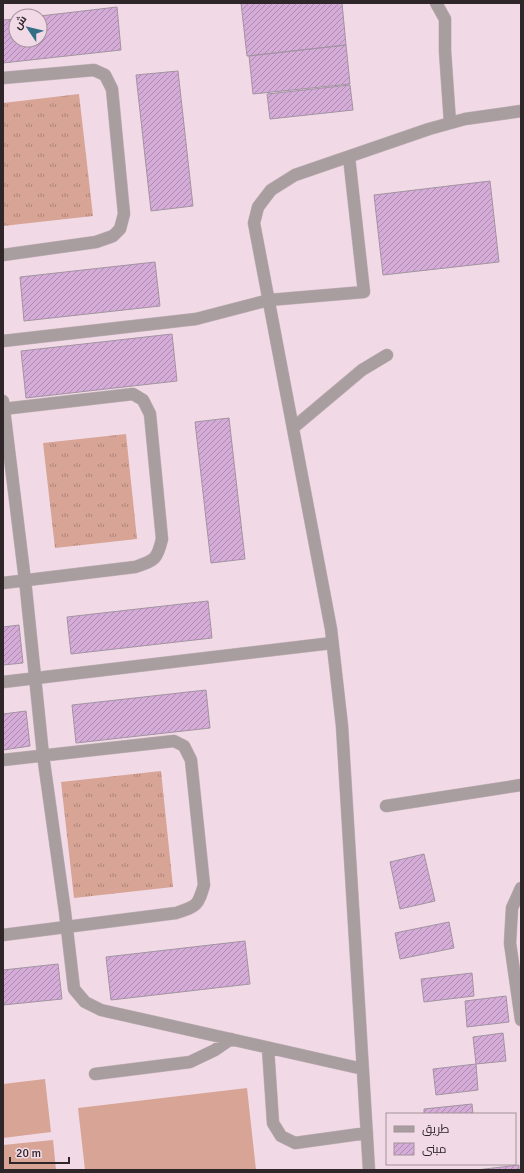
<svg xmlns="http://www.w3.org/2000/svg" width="524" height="1173" viewBox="0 0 524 1173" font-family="Signika,Cairo,sans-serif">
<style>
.grass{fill:url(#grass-tufts)}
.pitch{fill:#d7a496}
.building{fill:url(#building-hatch);stroke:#a294a3}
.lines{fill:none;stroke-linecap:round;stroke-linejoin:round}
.minor-casing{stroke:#cab6bf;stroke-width:13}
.minor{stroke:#a99e9f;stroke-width:12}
</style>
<defs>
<pattern id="grass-tufts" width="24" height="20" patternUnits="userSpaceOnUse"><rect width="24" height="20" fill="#d7a496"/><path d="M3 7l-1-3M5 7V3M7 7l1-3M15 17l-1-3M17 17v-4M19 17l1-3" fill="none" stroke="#af857a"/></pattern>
<pattern id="building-hatch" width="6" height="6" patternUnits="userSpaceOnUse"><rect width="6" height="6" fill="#d5abd8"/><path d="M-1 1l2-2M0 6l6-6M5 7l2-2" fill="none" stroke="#ad8baf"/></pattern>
</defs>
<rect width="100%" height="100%" fill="#f1dae5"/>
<!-- grass -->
<path class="grass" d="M 79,94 L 93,216 L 3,226 L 3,103 Z
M 126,434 L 137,539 L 55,548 L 43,443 Z
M 161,771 L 173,887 L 74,898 L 61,782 Z"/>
<!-- pitch -->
<path class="pitch" d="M 45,1079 L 51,1132 L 3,1138 L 3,1084 Z
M 247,1088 L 256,1170 L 85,1170 L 78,1108 Z
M 53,1140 L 56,1170 L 3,1170 L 3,1145 Z"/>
<!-- building -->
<path class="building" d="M 241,3 L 342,3 L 346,45 L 247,56 Z
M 117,7 L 121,50 L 3,63 L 3,20 L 16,19 L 16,40 L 40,40 L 40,16 Z
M 346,45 L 350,84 L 253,94 L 249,56 Z
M 178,71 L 193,206 L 151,211 L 136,75 Z
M 350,85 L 353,110 L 270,119 L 267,94 Z
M 490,181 L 499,262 L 383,275 L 374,195 Z
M 155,262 L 160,306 L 24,321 L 20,277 Z
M 172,334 L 177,381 L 26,398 L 21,351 Z
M 229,418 L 245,559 L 211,563 L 195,422 Z
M 208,601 L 212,638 L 71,654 L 67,617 Z
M 19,625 L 23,663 L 3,665 L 3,627 Z
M 206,690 L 210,728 L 76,743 L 72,705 Z
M 26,711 L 30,746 L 3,750 L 3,714 Z
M 424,854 L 435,901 L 400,909 L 390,862 Z
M 449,922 L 454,948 L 400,959 L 395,933 Z
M 245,941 L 250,984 L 111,1000 L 106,957 Z
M 58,964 L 62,999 L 3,1005 L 3,970 Z
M 472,973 L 474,996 L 424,1002 L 421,979 Z
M 506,996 L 509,1022 L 467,1027 L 465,1001 Z
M 503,1033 L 506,1061 L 476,1064 L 473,1037 Z
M 476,1064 L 478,1090 L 436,1095 L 433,1069 Z
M 472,1104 L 473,1114 L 424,1114 L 424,1109 Z
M 519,1165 L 519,1170 L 476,1170 Z"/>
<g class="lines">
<!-- minor casing -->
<g class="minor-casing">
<path id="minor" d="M 436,3 L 445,19 L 445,51 L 450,123
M 3,78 L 94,70 L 105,75 L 112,89 L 124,214 L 120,229 L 113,236 L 96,242 L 3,255
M 3,341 L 196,319 L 269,300 L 364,292 L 349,157
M 3,401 L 26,589 L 43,755 L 65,912 L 74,989 L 85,1002 L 101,1010 L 363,1069
M 3,409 L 133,394 L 143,400 L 150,414 L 162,539 C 157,560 155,560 135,567 L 3,583
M 293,428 L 362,370 L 387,355
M 3,682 L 332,643
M 3,760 L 174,741 L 184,746 L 191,760 L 204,885 C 198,906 197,906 176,913 L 3,935
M 386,806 L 521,785
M 521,888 L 512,908 L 510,943 L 521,1020
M 268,1048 L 273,1123 L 281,1136 L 295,1143 L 367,1133
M 95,1074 L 190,1062 L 215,1050 L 231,1039
M 369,1170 L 342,726 L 331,629 L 254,223 L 258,207 L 271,190 L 295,175 L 429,129 L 465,119 L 521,111"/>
</g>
<!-- minor -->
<use href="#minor" class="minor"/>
</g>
<!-- border -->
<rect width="524" height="1173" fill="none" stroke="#2e2629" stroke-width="8"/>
<!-- legend -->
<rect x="386" y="1113" width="130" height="52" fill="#f1dae5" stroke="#a3929a"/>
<rect x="394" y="1126" width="20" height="6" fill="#a99e9f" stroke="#a3929a"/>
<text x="422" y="1133" font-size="12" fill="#2e2629">طريق</text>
<rect x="394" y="1143" width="20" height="12" fill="url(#building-hatch)" stroke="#a3929a"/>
<text x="422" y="1153" font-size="12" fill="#2e2629">مبنى</text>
<!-- north arrow -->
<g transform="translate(28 28) rotate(305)"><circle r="19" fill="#f1dae5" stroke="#a3929a"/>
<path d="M0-3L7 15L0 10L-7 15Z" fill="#346d86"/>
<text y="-6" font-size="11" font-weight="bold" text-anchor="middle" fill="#2e2629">ش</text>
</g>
<!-- scale -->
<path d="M10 1157v6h59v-6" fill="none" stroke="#2e2629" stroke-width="2"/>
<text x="16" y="1157" font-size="12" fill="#2e2629" stroke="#f1dae5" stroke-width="3" paint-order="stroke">20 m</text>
</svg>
